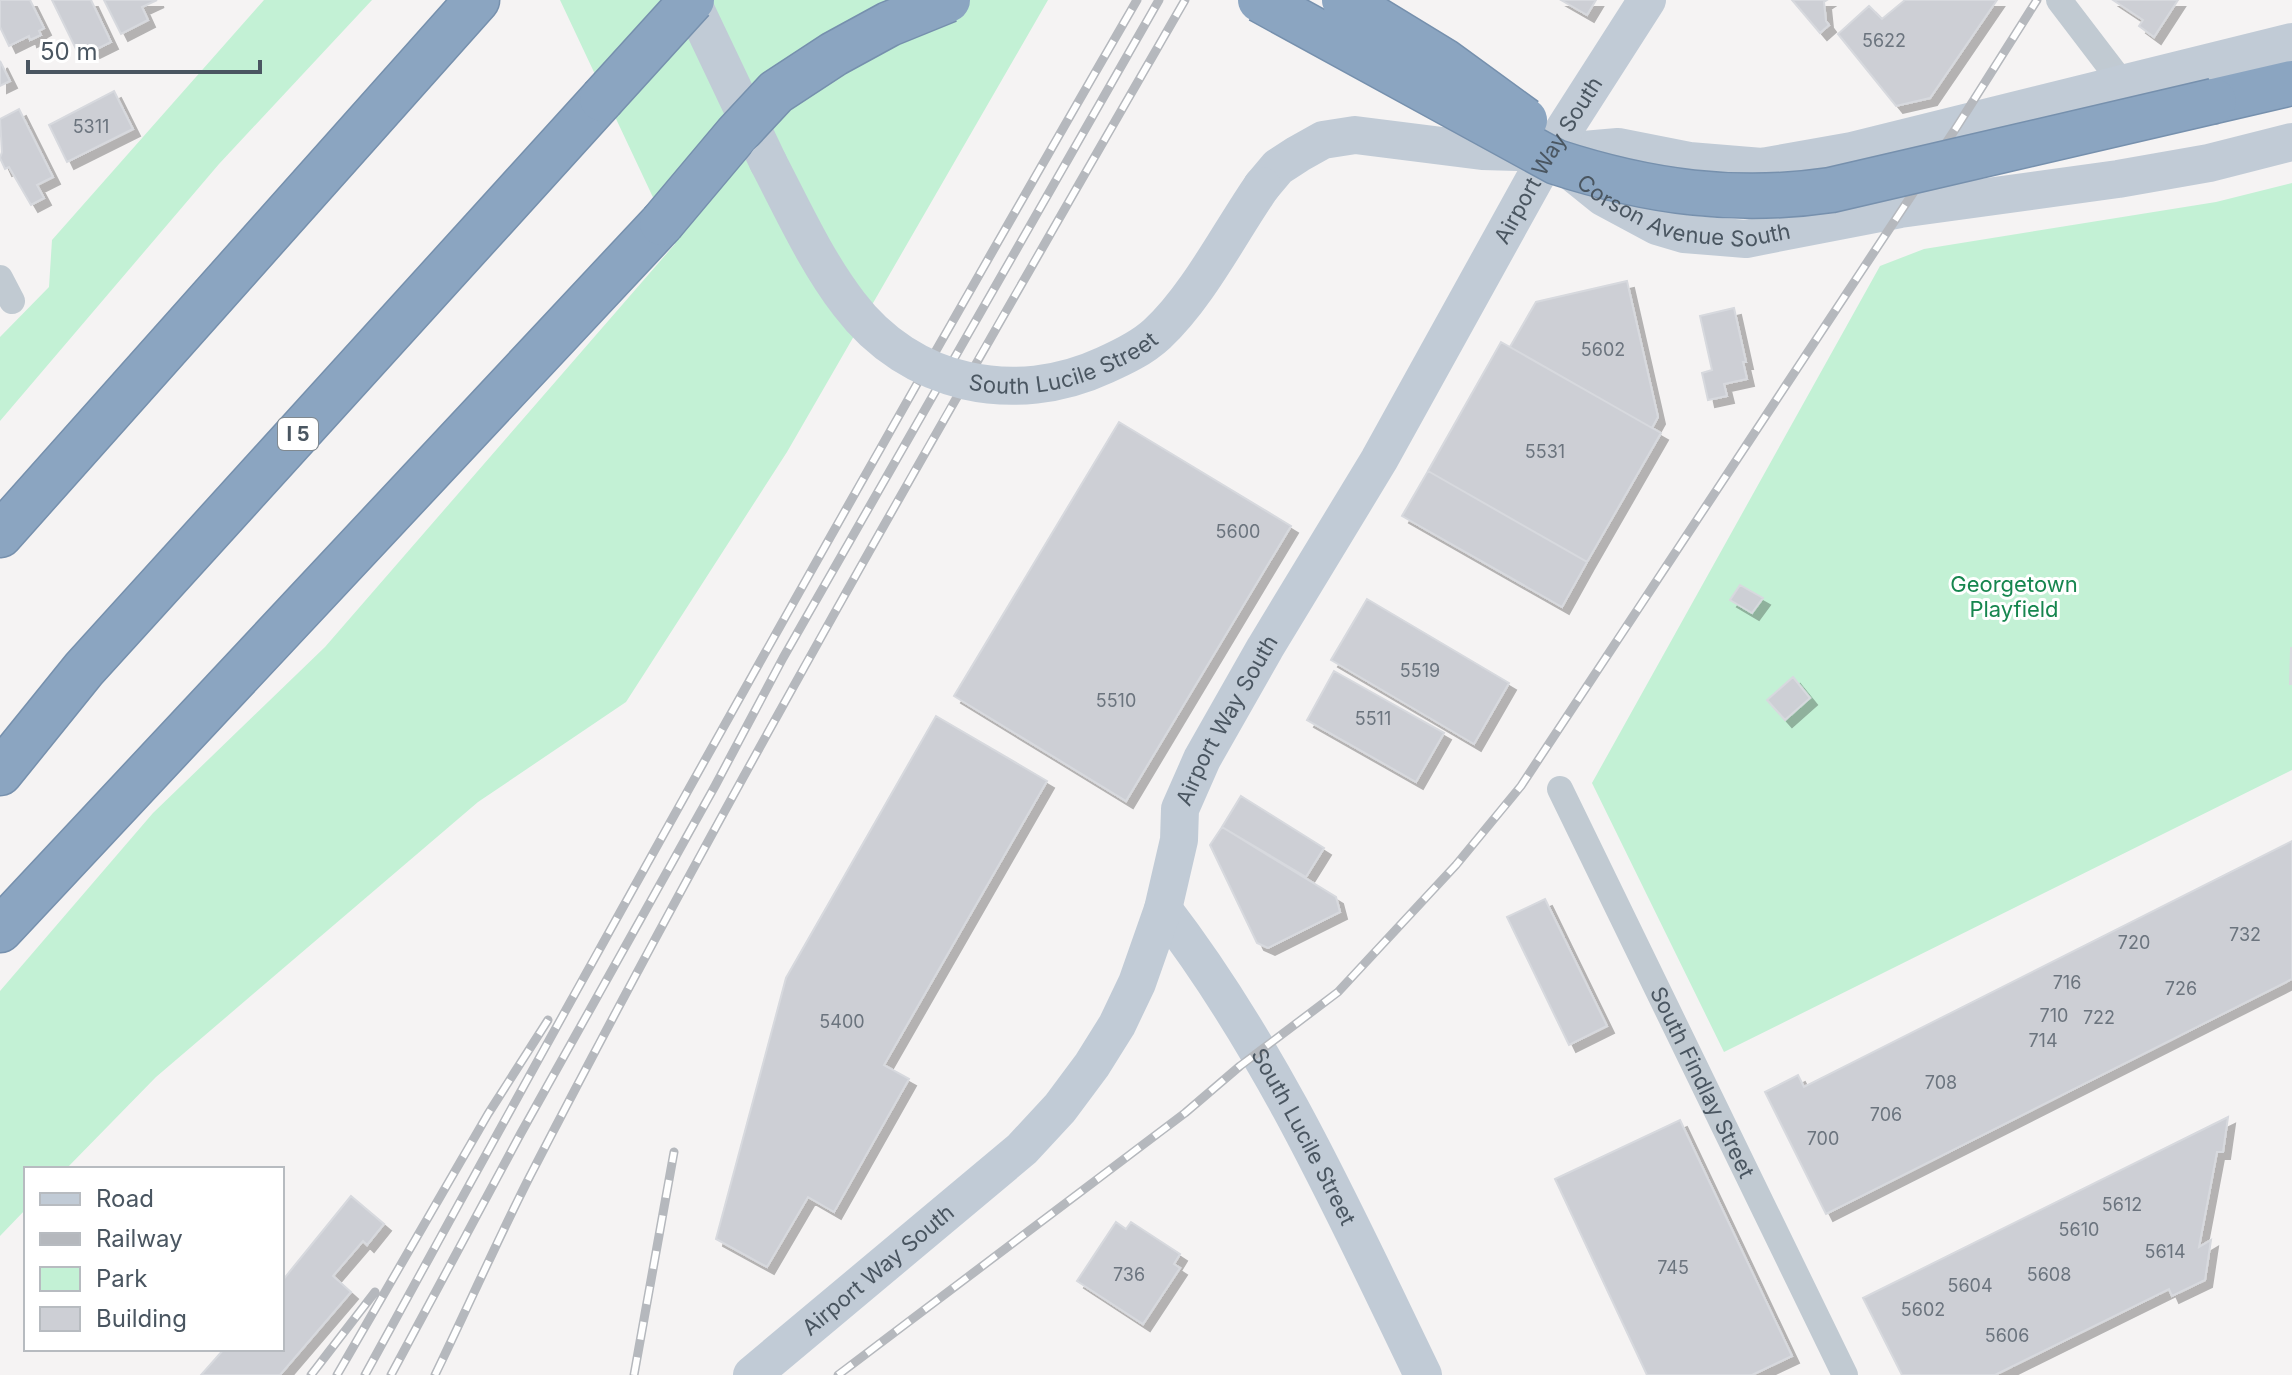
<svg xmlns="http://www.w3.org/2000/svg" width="2292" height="1375" viewBox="0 0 2292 1375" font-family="Inter,sans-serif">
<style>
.green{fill:#c3f1d5}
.building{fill:#cdcfd5;stroke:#d7d9de;stroke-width:2;filter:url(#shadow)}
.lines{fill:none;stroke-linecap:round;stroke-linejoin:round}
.highway-casing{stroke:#7690ad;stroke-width:47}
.street{stroke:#c1cad2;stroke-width:26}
.secondary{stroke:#c1cbd6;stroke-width:38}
.highway{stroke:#8ba5c1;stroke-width:44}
.rail-casing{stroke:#b5b8bd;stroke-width:9}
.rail{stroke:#fff;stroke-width:6;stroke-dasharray:18;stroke-linecap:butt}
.highway-bridge-casing{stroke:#7690ad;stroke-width:47;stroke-linecap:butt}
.secondary-bridge{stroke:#c1cbd6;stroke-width:38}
.highway-bridge{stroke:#8ba5c1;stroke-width:44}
.labels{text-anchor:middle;stroke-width:6;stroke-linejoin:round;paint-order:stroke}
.number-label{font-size:18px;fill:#6b747e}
.shield{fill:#fff;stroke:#808990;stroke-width:2}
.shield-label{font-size:20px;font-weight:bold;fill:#4a5661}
.street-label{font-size:22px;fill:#4a5661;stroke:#fff}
.park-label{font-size:22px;fill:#17864f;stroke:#fff}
</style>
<defs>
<filter id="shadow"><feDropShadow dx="7" dy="7" stdDeviation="0" flood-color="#0004"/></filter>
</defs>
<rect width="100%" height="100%" fill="#f5f3f3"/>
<!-- green -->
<path class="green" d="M 264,0 L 372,0 L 219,164 L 0,421 L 0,337 L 49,287 L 52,240 Z
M 560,0 L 1048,0 L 787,452 L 626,702 L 478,802 L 156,1077 L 66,1169 L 26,1169 L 26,1209 L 0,1236 L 0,991 L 153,813 L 325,647 L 675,244 Z
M 2292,183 L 2292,770 L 1724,1052 L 1592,783 L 1880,266 L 1924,249 L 2216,202 Z"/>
<!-- building -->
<path class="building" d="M 0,0 L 30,0 L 44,28 L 39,31 L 41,35 L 30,40 L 29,36 L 9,46 L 0,27 Z
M 52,0 L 91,0 L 111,42 L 93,51 L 90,45 L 77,51 Z
M 104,0 L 157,0 L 142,7 L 148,20 L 121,34 Z
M 1561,0 L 1596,0 L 1587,15 Z
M 1792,0 L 1827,0 L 1824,2 L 1826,21 L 1829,25 L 1820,33 Z
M 1905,0 L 1997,0 L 1930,98 L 1896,106 L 1838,34 L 1869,6 L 1882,19 Z
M 2113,0 L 2178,0 L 2154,37 L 2139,26 L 2143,20 Z
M 0,61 L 10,81 L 0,86 Z
M 114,91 L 133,129 L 67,162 L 49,125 Z
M 19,109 L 53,177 L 37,185 L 44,198 L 31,205 L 9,167 L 5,169 L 0,158 L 2,152 L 0,119 Z
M 1627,281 L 1658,417 L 1652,428 L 1510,347 L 1536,302 Z
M 1734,308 L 1746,362 L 1743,362 L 1747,379 L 1724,384 L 1727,396 L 1708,400 L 1702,373 L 1712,370 L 1700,316 Z
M 1501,342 L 1661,433 L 1587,562 L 1428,471 Z
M 1119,422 L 1291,526 L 1126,801 L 954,696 Z
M 1428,471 L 1587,562 L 1562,607 L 1402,516 Z
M 1740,585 L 1763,598 L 1752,613 L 1730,600 Z
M 1367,599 L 1509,683 L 1474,744 L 1331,660 Z
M 2291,648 L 2292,648 L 2292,684 L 2290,684 Z
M 1334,671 L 1444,733 L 1416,782 L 1307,720 Z
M 1793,677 L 1810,698 L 1785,720 L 1767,700 Z
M 936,716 L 1047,781 L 884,1065 L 909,1079 L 834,1212 L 808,1197 L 767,1267 L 716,1239 L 786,978 Z
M 1241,796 L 1324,848 L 1306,877 L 1222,827 Z
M 1222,827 L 1336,897 L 1340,912 L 1268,948 L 1257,943 L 1210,845 Z
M 2292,841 L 2292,979 L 1826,1214 L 1765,1092 L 1798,1075 L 1804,1087 Z
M 1545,899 L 1607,1026 L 1569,1045 L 1507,917 Z
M 2228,1117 L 2223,1152 L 2217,1152 L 2199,1247 L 2211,1240 L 2205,1280 L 2172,1296 L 2169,1289 L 1995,1375 L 1902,1375 L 1863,1298 Z
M 1680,1120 L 1792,1356 L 1752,1375 L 1647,1375 L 1555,1179 Z
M 351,1196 L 384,1224 L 367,1245 L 363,1241 L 333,1276 L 351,1292 L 280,1375 L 201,1375 L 224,1349 L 282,1349 L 282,1281 Z
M 1116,1222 L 1126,1229 L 1131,1222 L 1180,1254 L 1174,1264 L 1180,1268 L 1143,1324 L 1077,1281 Z"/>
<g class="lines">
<!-- highway casing -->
<g class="highway-casing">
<path id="highway" d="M 2214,101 L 2292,83
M 0,535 L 477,0
M 0,773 L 84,669 L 602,99
M 0,930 L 662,223"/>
</g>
<!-- street -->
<g class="street">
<path d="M 2059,0 L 2123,84"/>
<path d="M 0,278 L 12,301"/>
<path id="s1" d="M 1560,789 L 1845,1375"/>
</g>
<!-- secondary -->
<g class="secondary">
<path d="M 691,0 L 768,162"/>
<path id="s2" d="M 1567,168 L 1603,197 L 1657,226 L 1684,234 L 1746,239 L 1900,209 L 2118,179 L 2209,163 L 2292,142"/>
<path d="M 1262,186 L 1278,167 L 1298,154 L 1323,140 L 1355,135 L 1482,151 L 1549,153 L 1618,147 L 1689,161 L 1762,167 L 1852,151 L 2292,42"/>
<path id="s3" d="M 1163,909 C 1272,1051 1345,1214 1423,1375"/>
<path id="s4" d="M 752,1375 L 1022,1149 L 1060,1108 L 1092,1065 L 1117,1025 L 1137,983 L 1163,909 L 1179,840 L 1180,809 L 1202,759 L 1265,648 L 1379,460 L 1549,153 L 1647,0"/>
</g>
<!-- highway -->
<use href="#highway" class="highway"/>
<!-- rail casing -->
<g class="rail-casing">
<path id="rail" d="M 311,1375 L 375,1292
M 337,1375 L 488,1114 L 548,1020
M 365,1375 C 617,914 874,455 1137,0
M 391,1375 L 521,1133 L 715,786 L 783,658 L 1159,0
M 435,1375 C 467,1309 497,1241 530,1176 C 736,777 961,389 1185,0
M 634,1375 L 674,1152
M 838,1375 L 1185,1113 L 1240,1066 L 1338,992 L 1456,865 L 1521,786 L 1958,125 L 2037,0"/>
</g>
<!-- rail -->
<use href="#rail" class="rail"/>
<!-- highway-bridge casing -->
<g class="highway-bridge-casing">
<path id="highway-bridge" d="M 1260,0 L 1556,162 C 1648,192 1736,204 1831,190 L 2214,101
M 1344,0 L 1444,61 L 1525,120
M 602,99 L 692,0
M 662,223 L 736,135 L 776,92 L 834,54 L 889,24 L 948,0"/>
</g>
<!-- secondary-bridge -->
<path class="secondary-bridge" id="s5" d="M 768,162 C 793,210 816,261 849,304 C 910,385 1015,407 1105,365 C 1123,357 1142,348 1157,334 C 1198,296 1230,232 1262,186"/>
<!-- highway-bridge -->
<use href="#highway-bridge" class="highway-bridge"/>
</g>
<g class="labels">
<!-- number labels -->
<g class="number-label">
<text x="1884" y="47">5622</text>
<text x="91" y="133">5311</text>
<text x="1603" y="356">5602</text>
<text x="1545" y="458">5531</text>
<text x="1238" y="538">5600</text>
<text x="1420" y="677">5519</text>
<text x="1116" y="707">5510</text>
<text x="1373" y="725">5511</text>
<text x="2245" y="941">732</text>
<text x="2134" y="949">720</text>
<text x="2067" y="989">716</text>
<text x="2181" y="995">726</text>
<text x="2054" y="1022">710</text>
<text x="2099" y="1024">722</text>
<text x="842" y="1028">5400</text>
<text x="2043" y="1047">714</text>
<text x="1941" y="1089">708</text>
<text x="1886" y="1121">706</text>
<text x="1823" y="1145">700</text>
<text x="2122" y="1211">5612</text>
<text x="2079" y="1236">5610</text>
<text x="2165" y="1258">5614</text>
<text x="1673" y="1274">745</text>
<text x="1129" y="1281">736</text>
<text x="2049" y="1281">5608</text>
<text x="1970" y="1292">5604</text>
<text x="1923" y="1316">5602</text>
<text x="2007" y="1342">5606</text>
</g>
<!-- shield labels -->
<rect class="shield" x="278" y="418" width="40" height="32" rx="6"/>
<g class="shield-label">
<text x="298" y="441">I 5</text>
</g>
<!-- street labels -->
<g class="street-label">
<text dy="8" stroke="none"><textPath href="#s4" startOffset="1482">Airport Way South</textPath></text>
<text dy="8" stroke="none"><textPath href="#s2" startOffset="130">Corson Avenue South</textPath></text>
<text dy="8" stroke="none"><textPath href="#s5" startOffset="408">South Lucile Street</textPath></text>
<text dy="8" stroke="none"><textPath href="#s4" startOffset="836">Airport Way South</textPath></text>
<text dy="8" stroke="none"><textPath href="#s1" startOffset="326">South Findlay Street</textPath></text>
<text dy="8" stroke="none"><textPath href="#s3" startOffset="268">South Lucile Street</textPath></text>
<text dy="8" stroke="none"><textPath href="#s4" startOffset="164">Airport Way South</textPath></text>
</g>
<!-- park labels -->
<g class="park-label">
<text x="2014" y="592">Georgetown<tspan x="2014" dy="25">Playfield</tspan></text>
</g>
</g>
<!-- legend -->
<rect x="24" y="1167" width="260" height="184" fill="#ffffff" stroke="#b7bbc0" stroke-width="2"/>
<rect x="40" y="1193" width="40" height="12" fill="#c1cbd6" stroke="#b7bbc0" stroke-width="2"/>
<text x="96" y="1207" font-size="24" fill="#4a5661">Road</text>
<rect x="40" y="1233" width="40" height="12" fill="#b5b8bd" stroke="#b7bbc0" stroke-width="2"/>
<text x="96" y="1247" font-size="24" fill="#4a5661">Railway</text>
<rect x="40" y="1267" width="40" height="24" fill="#c3f1d5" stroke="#b7bbc0" stroke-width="2"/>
<text x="96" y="1287" font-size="24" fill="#4a5661">Park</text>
<rect x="40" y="1307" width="40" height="24" fill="#cdcfd5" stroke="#b7bbc0" stroke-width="2"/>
<text x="96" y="1327" font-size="24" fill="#4a5661">Building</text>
<!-- scale -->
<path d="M28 60v12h232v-12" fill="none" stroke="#4a5661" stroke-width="4"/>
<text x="40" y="60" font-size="24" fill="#4a5661" stroke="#ffffff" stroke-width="6" paint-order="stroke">50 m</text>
</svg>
